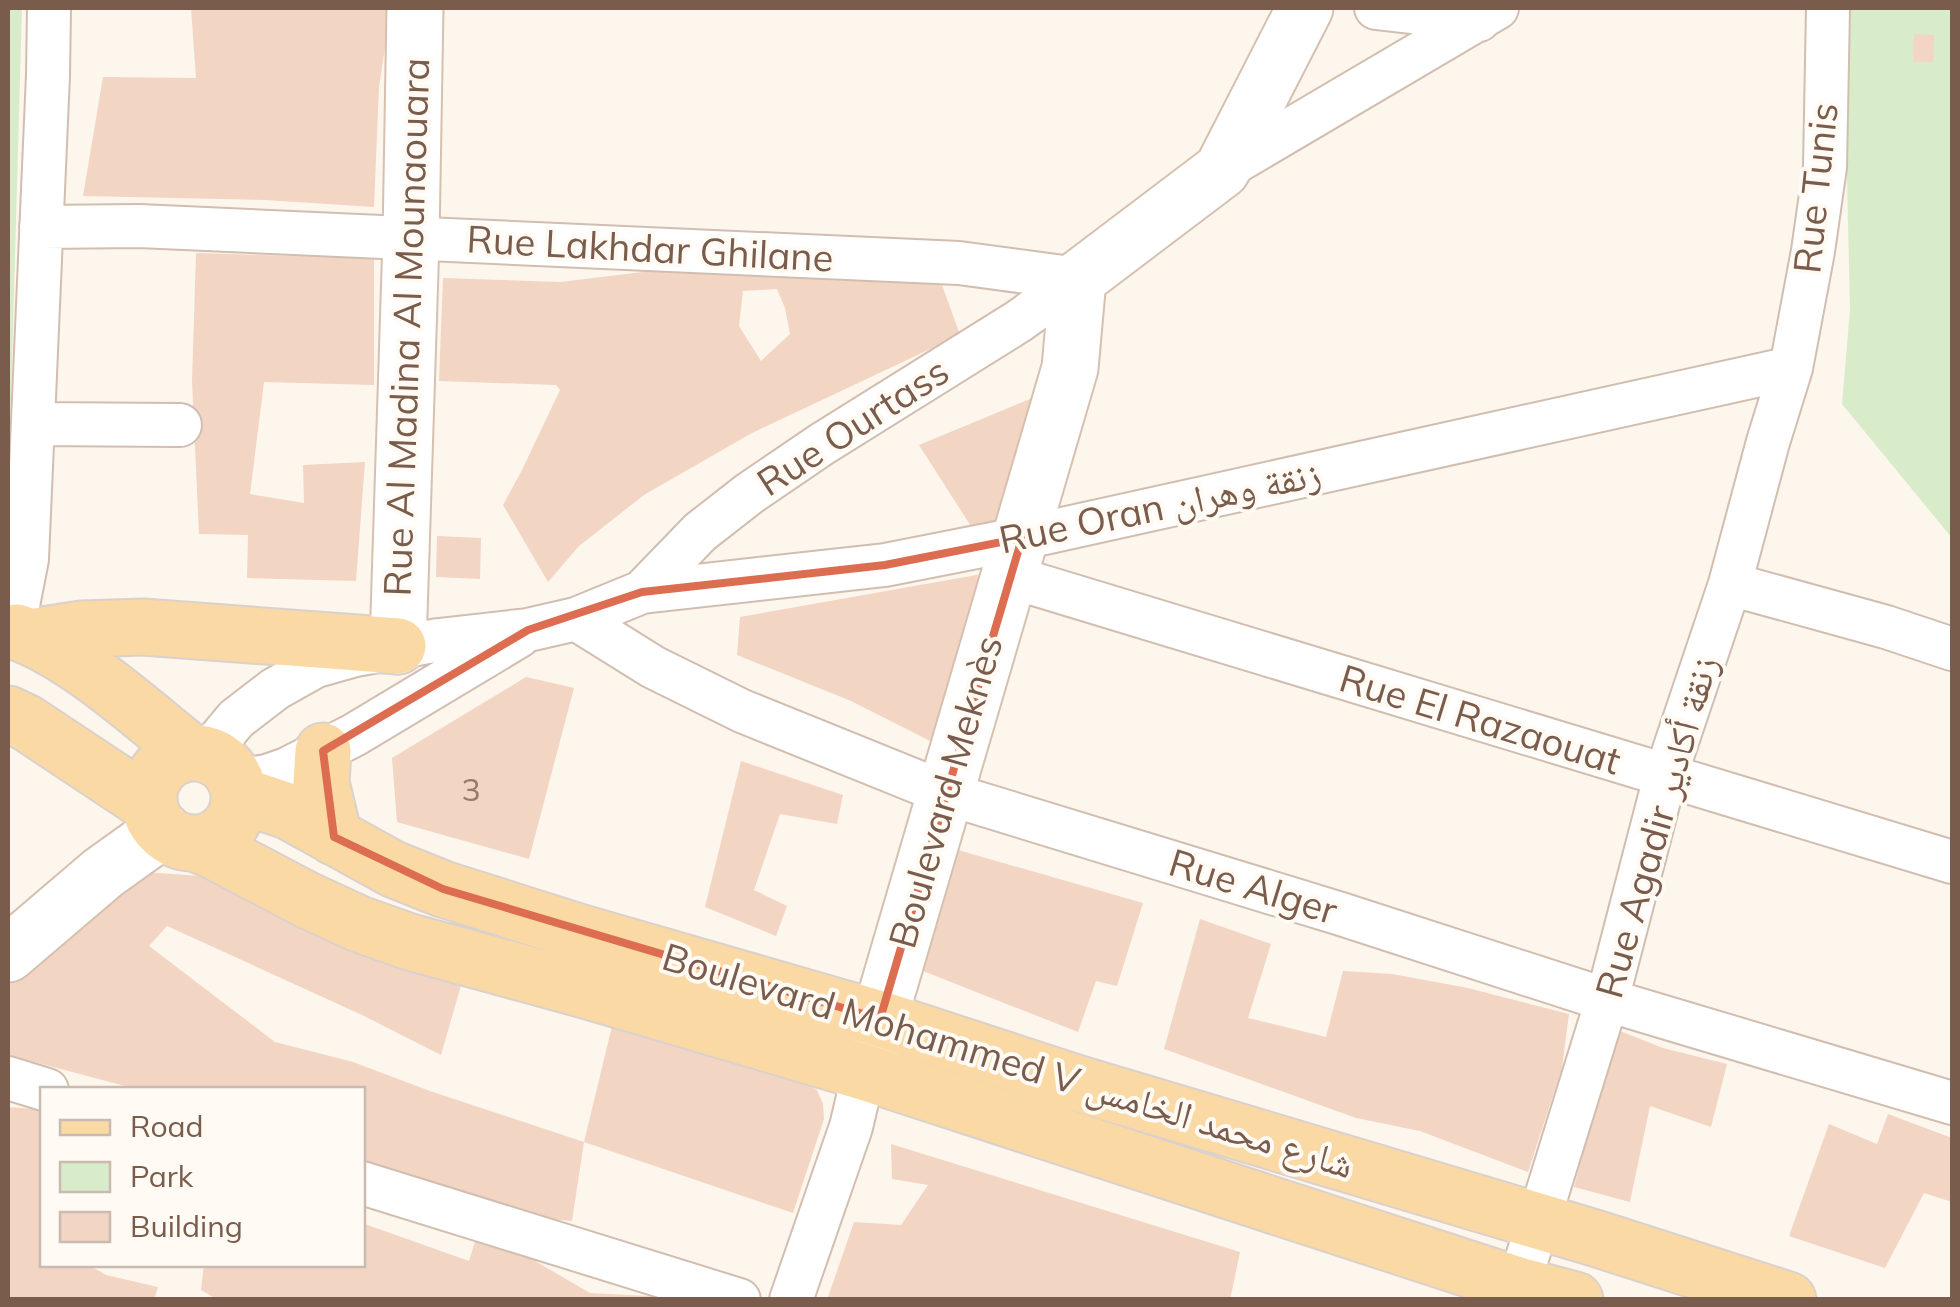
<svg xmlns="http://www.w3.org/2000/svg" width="1960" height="1307" viewBox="0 0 1960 1307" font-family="Mulish,'Noto Naskh Arabic',sans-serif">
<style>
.green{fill:#d8ecc9}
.building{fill:#f3d5c3;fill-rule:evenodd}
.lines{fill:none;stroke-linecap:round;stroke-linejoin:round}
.street-casing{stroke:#d1beb0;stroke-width:46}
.secondary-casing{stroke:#d6c0b0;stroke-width:59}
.primary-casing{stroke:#dad1cd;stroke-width:59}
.street{stroke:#fff;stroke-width:42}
.secondary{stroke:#fff;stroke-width:55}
.primary{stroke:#fbd9a5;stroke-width:55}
.marked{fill:none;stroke:#dc6d51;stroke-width:8;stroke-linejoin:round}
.labels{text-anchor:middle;stroke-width:8;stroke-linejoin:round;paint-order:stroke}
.number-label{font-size:32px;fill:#987a6a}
.street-label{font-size:38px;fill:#7a5c4d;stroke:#fffaf3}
</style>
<rect width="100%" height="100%" fill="#fdf6ec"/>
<!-- green -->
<path class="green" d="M 8,8 L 22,8 L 8,506 Z
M 1843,8 L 1952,8 L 1952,538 L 1842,404 L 1850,309 Z"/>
<!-- building -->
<path class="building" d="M 191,8 L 391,8 L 379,87 L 374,207 L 265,200 L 83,196 L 103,77 L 196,78 Z
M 1914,34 L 1934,35 L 1933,62 L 1913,62 Z
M 196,253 L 374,258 L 374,385 L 264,382 L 250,494 L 304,503 L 303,465 L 365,462 L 356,581 L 247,578 L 248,535 L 199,534 L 192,381 Z
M 701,265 L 823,265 L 826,280 L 941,282 L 960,335 L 752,433 L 644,495 L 579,546 L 548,582 L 503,505 L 521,472 L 560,390 L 556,385 L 439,381 L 443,278 L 560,282 ZM 777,289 L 785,308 L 790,334 L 761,361 L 739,326 L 743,291 Z
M 1049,391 L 1010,526 L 974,531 L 919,445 Z
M 437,536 L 481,538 L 480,579 L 436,577 Z
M 982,574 L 934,743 L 851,701 L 737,655 L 740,617 Z
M 526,677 L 574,688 L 529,859 L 397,822 L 392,758 Z
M 741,761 L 843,795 L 837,824 L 780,814 L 754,890 L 787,906 L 776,936 L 705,907 Z
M 958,850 L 1143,903 L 1117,986 L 1096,981 L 1078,1032 L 923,971 Z
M 129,871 L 201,876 L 462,982 L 441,1055 L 362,1015 L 167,926 L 149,946 L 275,1042 L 353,1062 L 430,1091 L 584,1142 L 572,1221 L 544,1219 L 362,1163 L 362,1090 L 140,1090 L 8,1055 L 8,981 L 67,924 Z
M 1200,919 L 1271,944 L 1248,1018 L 1326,1037 L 1343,971 L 1392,974 L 1468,988 L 1569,1014 L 1562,1068 L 1528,1172 L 1420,1131 L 1356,1118 L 1164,1049 Z
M 614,1018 L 800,1079 L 817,1090 L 823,1104 L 824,1119 L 793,1213 L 584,1142 Z
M 1615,1029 L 1663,1048 L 1727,1064 L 1711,1127 L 1650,1106 L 1630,1202 L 1574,1187 Z
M 8,1107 L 35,1109 L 42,1112 L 42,1264 L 87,1264 L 106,1275 L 158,1287 L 154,1300 L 8,1300 Z
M 1888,1114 L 1952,1138 L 1952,1202 L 1924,1193 L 1885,1268 L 1789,1236 L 1829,1124 L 1877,1144 Z
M 891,1144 L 1240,1252 L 1230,1300 L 827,1300 L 854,1222 L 901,1225 L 928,1185 L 892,1179 Z
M 362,1223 L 469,1261 L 477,1235 L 530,1258 L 590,1293 L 650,1296 L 650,1300 L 218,1300 L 201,1290 L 204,1264 L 362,1264 Z"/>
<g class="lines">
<!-- street casing -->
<g class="street-casing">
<path id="street" d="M 1376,8 L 1479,20
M 1222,170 L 1497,8
M 41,227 L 139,226 L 959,263 L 1078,279
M 33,424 L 180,425
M 1008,576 L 1952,862
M 1730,584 L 1886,627 L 1952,649
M 642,592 L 700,532 L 750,493 L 822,444 L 1019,321 L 1078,279
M 576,619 L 653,667 L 742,711 L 945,793 L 1341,914 L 1607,1000 L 1952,1103
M 13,631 L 27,559 L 48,75 L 49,8
M 207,754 L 236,719 L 275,689 L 316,666 L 355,655 L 439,640 L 528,630 L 576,619 L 642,592 L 885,565 L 1022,538 L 1791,368
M 237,781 L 267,776 L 287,769 L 354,735 L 519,636
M 8,1078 L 47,1090
M 362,1183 L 739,1300
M 791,1300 L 851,1127 L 864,1072
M 1514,1300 L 1607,1000 L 1665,777 L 1730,584 L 1768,442 L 1791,368 L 1813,251 L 1825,167 L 1828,8"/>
</g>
<!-- secondary casing -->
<g class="secondary-casing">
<path id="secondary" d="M 398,646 L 411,239 L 415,8
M 8,954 L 103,873 L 163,830
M 866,1064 L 1070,368 L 1078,279 L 1222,170 L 1305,8"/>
</g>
<!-- primary casing -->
<g class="primary-casing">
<path id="primary" d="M 17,632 C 77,654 140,712 190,752
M 30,637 L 82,629 L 143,627 L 398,646
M 8,714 L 27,723 L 149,804
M 323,751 L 321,783 L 334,837
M149 798a45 45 0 1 1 90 0a45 45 0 1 1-90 0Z
M 240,795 L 288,811 L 393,869 L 443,889 L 582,933 L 880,1019 L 1076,1083 L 1598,1239 L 1788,1300
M 193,843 L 210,849 L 307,900 L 359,924 L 410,942 L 585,990 L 864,1072 L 1518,1285 L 1575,1300"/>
</g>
<!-- street -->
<use href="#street" class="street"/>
<!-- secondary -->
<use href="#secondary" class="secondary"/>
<!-- primary -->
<use href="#primary" class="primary"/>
</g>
<!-- marked area -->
<path class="marked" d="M 1022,538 L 880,1019 L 443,889 L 334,837 L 323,751 L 528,630 L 642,592 L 885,565 Z"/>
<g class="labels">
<!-- number labels -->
<g class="number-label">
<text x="471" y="801">3</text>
</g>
<!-- street labels -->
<g class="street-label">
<text transform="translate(1816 188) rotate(-84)" y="13">Rue Tunis</text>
<text transform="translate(650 249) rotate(3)" y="13">Rue Lakhdar Ghilane</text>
<text transform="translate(407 327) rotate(-88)" y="13">Rue Al Madina Al Mounaouara</text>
<text transform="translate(853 427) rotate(-33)" y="13">Rue Ourtass</text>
<text transform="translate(1160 507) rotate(-12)" y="13">Rue Oran زنقة وهران</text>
<text transform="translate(1480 720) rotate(17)" y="13">Rue El Razaouat</text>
<text transform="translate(946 792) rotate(-74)" y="13">Boulevard Meknès</text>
<text transform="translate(1657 827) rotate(-74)" y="13">Rue Agadir زنقة أكادير</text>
<text transform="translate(1253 887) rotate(17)" y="13">Rue Alger</text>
<text transform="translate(1008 1061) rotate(17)" y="13">Boulevard Mohammed V شارع محمد الخامس</text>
</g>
</g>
<!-- border -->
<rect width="1960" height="1307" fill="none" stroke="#7a5c4d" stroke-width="20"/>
<!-- legend -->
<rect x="40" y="1087" width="325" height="180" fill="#fffaf3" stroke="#cabbb1" stroke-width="2.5"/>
<rect x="60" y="1120" width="50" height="15" fill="#fbd9a5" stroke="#cabbb1" stroke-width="2.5"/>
<text x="130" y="1137" font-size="30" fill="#7a5c4d">Road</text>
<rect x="60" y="1162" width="50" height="30" fill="#d8ecc9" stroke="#cabbb1" stroke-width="2.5"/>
<text x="130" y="1187" font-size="30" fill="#7a5c4d">Park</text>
<rect x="60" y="1212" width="50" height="30" fill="#f3d5c3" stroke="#cabbb1" stroke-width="2.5"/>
<text x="130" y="1237" font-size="30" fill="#7a5c4d">Building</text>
</svg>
